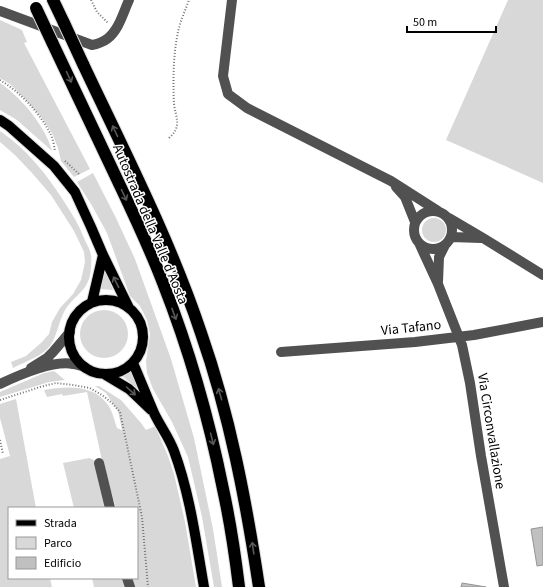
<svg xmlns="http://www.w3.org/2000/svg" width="543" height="587" viewBox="0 0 543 587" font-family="'Source Sans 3',sans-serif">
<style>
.green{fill:#d8d8d8}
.building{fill:#c0c0c0;stroke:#959595}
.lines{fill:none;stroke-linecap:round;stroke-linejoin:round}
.major-casing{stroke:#dbdbdb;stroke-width:12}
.highway-casing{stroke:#dbdbdb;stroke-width:14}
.path{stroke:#737373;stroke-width:2;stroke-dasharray:1 2;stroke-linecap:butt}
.minor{stroke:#515151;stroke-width:10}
.major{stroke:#000;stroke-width:10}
.highway{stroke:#000;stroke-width:12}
.highway-bridge-casing{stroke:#dbdbdb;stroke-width:14;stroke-linecap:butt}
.highway-bridge{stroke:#000;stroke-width:12}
.oneway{stroke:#595959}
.labels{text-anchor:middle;stroke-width:3;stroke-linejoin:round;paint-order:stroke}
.street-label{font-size:14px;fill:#000;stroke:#fff}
</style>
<rect width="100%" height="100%" fill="#fff"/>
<!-- green -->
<path class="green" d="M 508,0 L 543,0 L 543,183 L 446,140 Z
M 0,20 L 22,30 L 27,42 L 24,43 L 90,169 L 74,177 L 61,161 L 58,148 L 52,133 L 42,118 L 26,100 L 10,84 L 0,78 Z
M 0,83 C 21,97 46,127 52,151 L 17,120 L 0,110 Z
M 0,131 C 27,149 48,176 65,203 C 72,214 79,225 84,238 C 86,243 90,249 91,255 C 92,260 91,274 89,279 C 85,292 72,298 65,310 C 59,321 57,336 50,346 C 43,356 24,362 13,368 L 11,362 L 26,356 L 42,342 L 49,334 L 52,322 L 60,308 L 73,294 L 81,280 L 85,262 L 84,252 L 74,231 L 51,195 L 32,173 L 15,155 L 0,142 Z
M 93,173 L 116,218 L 135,259 L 171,359 L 194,438 L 213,529 L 222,587 L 214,587 L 202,517 L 188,457 L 172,422 L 153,389 L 147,373 L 146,361 L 150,334 L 147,320 L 140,306 L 130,296 L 107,233 L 91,204 L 77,182 Z
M422 230a12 12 0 1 1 24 0a12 12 0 1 1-24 0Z
M 105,268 L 113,290 L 99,289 Z
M80 334a24 24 0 1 1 48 0a24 24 0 1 1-48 0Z
M 133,369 L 139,390 L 121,375 Z
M 54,371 L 65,380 L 49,382 L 0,397 L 0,392 L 44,373 Z
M 95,386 L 99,386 L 121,400 L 141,423 L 146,430 L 155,426 L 168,456 L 174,474 L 185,522 L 196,587 L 134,587 L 132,578 L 137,578 L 137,508 L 116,508 L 103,465 L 87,392 L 63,396 L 62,394 L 47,397 L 44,390 C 66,386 94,384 108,405 C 113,412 114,420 117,428 L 122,430 L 118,411 L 106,393 Z
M 16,399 L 36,508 L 9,508 L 9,578 L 50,578 L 52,587 L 0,587 L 0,459 L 10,456 L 0,418 L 0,404 Z
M 89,458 L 94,460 L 106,508 L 74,508 L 63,463 Z
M 92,578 L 124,578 L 126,587 L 94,587 Z"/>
<!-- building -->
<path class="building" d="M 543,527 L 543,565 L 537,566 L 531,529 Z
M 462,583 L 486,587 L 461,587 Z"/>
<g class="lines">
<!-- major casing -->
<g class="major-casing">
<path id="major" d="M 0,120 L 9,126 L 54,166 L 75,192 L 91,227 L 103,255 L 129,308
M69 337a37 37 0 1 1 74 0a37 37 0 1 1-74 0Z
M 92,302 L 103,255
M 133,363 C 140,379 147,397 154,413 C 160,426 169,437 174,451 C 190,494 196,541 204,587
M 104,374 L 129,389 L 151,410"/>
</g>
<!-- highway casing -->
<g class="highway-casing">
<path id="highway" d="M 53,0 L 64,23
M 52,42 C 73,86 94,131 115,175 C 132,211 149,246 163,283 C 189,349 209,419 223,489 C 230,521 235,554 239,587
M 83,64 C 125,153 170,240 201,333 C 230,416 246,501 259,587"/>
</g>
<!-- path -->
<path class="path" d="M 91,0 L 97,12 L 108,23
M 0,80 C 20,92 39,112 50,133 C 53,138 54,146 55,151
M 169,138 C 182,127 176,118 174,104 C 173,80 173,56 178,32 C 180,22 185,11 189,0
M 65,161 L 79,174
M 0,400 L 40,387 L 56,383 L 73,385 L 90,388 L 102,395 L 112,403 L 120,412 L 142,517 L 148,587
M 0,440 L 3,454"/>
<!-- minor -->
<path class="minor" d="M 232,0 L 223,76 L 228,94 L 247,108 L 391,181 L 438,211
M 0,11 L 92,45 C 97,44 103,42 107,39 C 119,30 123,13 129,0
M 396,187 L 405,197 L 415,222
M414 230a19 19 0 1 1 38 0a19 19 0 1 1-38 0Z
M 449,218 L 483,238 L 543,275
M 451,237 L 481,238
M 420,245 L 438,284 L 462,345 L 470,383 L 481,456 L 504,587
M 438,282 L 439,257 L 445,245
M 281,352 L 415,342 L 474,335 L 543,322
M 31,368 L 47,358 L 53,352 L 70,332
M 0,384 C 19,375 52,360 73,364 C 77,364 81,366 85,367
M 99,463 L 110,508
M 127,578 L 130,587"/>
<!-- major -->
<use href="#major" class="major"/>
<!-- highway -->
<use href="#highway" class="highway"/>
<!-- highway-bridge casing -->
<g class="highway-bridge-casing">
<path id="highway-bridge" d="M 36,8 L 52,42
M 64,23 L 83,64"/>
</g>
<!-- highway-bridge -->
<use href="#highway-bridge" class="highway-bridge"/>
</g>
<!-- one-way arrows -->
<defs><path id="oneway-shaft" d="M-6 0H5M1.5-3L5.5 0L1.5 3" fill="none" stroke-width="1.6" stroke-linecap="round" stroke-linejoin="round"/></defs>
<g class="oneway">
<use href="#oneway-shaft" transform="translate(69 77) rotate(65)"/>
<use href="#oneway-shaft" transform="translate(115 131) rotate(-115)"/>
<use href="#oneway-shaft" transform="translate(124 195) rotate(65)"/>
<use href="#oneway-shaft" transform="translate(116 282) rotate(-116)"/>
<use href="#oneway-shaft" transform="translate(174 314) rotate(70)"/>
<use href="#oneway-shaft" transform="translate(131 391) rotate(42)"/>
<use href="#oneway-shaft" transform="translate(220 394) rotate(-106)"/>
<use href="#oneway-shaft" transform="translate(212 439) rotate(76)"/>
<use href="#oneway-shaft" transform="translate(253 548) rotate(-98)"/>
</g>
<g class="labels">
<!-- street labels -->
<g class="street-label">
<text transform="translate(151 224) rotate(67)" y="5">Autostrada della Valle d'Aosta</text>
<text transform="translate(411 327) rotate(-6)" y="5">Via Tafano</text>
<text transform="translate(492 431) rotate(81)" y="5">Via Circonvallazione</text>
</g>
</g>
<!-- legend -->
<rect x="8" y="507" width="130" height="72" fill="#ffffff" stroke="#999999"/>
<rect x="16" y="520" width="20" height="6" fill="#000000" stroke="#999999"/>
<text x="44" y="527" font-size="12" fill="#000000">Strada</text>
<rect x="16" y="537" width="20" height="12" fill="#d8d8d8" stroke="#999999"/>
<text x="44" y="547" font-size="12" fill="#000000">Parco</text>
<rect x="16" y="557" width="20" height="12" fill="#c0c0c0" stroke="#999999"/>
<text x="44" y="567" font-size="12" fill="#000000">Edificio</text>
<!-- scale -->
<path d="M407 26v6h89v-6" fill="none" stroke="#000000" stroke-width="2"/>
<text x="413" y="26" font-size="12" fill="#000000" stroke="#ffffff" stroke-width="3" paint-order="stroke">50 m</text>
</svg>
